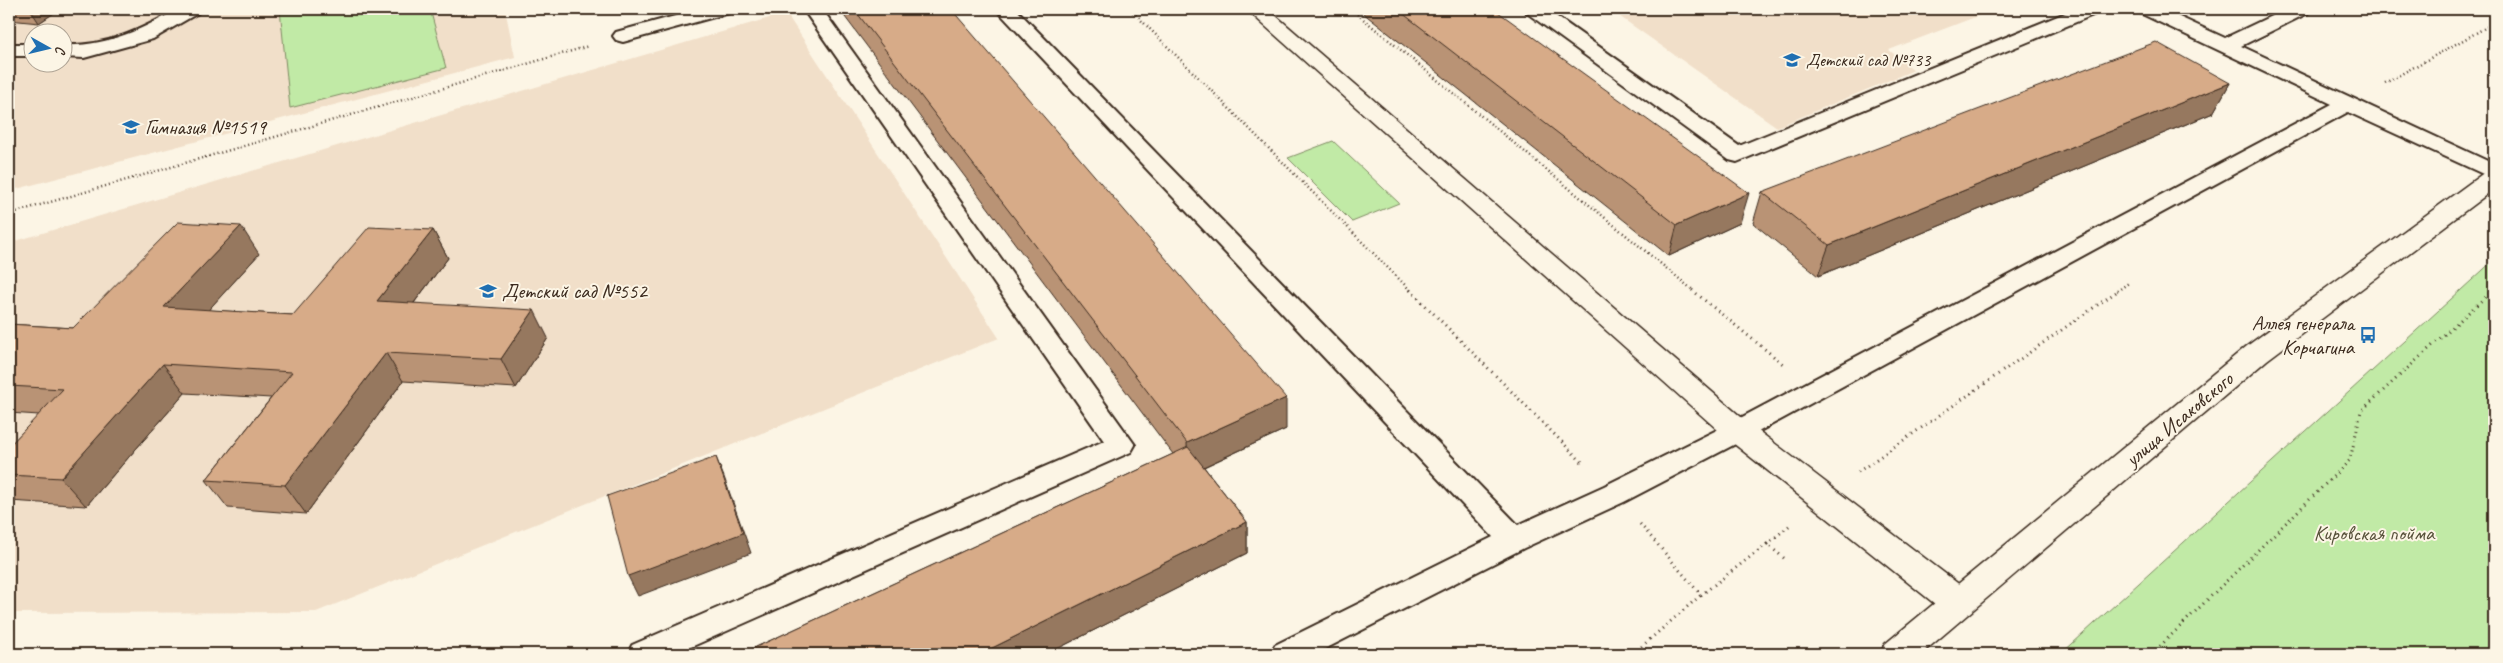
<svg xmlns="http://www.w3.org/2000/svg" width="2503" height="663" viewBox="0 0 2503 663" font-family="Caveat,sans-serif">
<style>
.built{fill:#f1dfc9;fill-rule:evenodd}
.green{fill:#c1eaa6;stroke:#7e8a62}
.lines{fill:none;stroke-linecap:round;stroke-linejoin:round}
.lane-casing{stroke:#3b2a1e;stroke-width:4}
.street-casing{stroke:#3b2a1e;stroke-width:3}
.secondary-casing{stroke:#3b2a1e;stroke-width:3}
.path-far1{stroke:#3b2a1e;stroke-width:2.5;stroke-dasharray:1 3;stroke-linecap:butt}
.path{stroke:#3b2a1e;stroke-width:3;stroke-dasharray:1 4.5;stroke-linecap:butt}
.lane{fill:#fcf5e5;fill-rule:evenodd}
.street{fill:#fcf5e5;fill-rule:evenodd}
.secondary{fill:#fcf5e5;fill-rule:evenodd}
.wall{fill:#b99375;stroke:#3b2a1e}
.shaded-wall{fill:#96785f;stroke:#3b2a1e}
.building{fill:#d7ab88;stroke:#3b2a1e}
.labels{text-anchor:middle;stroke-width:4;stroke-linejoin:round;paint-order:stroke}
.far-poi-label{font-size:18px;fill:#3b2a1e;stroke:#fcf5e5;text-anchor:start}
.poi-label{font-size:21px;fill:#3b2a1e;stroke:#fcf5e5;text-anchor:start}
.street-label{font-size:21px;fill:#3b2a1e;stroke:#fcf5e5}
.park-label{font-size:21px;fill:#565039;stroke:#fcf5e5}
</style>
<rect width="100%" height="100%" fill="#fcf5e5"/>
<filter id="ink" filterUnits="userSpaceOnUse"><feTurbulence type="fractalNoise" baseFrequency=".02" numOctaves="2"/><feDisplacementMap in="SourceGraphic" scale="10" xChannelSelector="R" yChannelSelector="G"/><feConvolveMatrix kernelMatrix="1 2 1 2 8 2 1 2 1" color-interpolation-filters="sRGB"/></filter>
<g filter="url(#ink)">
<!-- built -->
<path class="built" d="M 9,9 L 505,9 L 515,57 L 9,191 ZM 32,32 L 62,32 L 62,62 L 32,62 Z
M 1609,9 L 1996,9 L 1889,50 L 1914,70 L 1777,127 Z
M 786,13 L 999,338 L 316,612 L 9,613 L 9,243 Z"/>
<!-- green -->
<path class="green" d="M 280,9 L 430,9 L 446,68 L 290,108 Z
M 1333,141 L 1399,203 L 1352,222 L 1288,158 Z
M 2494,260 L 2494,654 L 2061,654 Z"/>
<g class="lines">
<!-- lane casing -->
<g class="lane-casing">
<path id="lane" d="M 178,9 L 201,9 L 198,13 L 153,39 L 84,58 L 62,57 L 62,45 C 106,47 141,30 178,9 Z
M 701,9 L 732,9 L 729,13 L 623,42 L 616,40 L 613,36 L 616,32 Z
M 803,9 L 822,9 L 1135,445 L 1131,452 L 675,654 L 628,654 L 632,645 L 1104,441 Z
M 996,9 L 1016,9 L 1518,525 L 1604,486 L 1729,424 L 2332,104 L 2140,13 L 2138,9 L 2162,9 L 2225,38 L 2286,9 L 2310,9 L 2308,13 L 2241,46 L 2494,164 L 2494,179 L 2348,112 L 1747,438 L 1624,502 L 1524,548 L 1315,654 L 1271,654 L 1275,645 L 1493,537 Z
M 1525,9 L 1546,9 L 1739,146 L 2075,9 L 2101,9 L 2098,13 L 1737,162 L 1729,160 L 1527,13 Z
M 9,44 L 32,44 L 32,56 L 9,56 Z"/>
</g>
<!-- street casing -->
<g class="street-casing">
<path id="street" d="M 1246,9 L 1268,9 L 1748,423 L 1969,592 L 1974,602 L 1969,612 L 1957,616 L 1945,612 L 1728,439 Z"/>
</g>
<!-- secondary casing -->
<g class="secondary-casing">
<path id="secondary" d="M 2494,170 L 2494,189 L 2267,360 L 1921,654 L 1880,654 L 1885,644 L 2247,346 L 2485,172 Z"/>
</g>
<!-- path-far1 -->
<path class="path-far1" d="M 1130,9 L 1411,291
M 1351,9 L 1694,291
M 2385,83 L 2494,23
M 9,214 L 589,46
M 2117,291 L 2130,282
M 2492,291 L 2494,289"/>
<!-- path -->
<path class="path" d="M 1410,290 L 1585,465
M 1692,290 L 1783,364
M 1858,472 L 2119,290
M 1640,524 L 1701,595 L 1767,544 L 1785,559
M 1767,544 L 1790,525
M 1633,654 L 1701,595
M 2152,654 L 2350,460 L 2361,411 L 2493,290"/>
<!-- lane -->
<use href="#lane" class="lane"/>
<!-- street -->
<use href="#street" class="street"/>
<!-- secondary -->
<use href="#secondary" class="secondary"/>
</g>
<!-- wall -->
<path class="wall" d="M 9,9 L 60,9 L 39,23 L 9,20 Z
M 839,9 L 951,9 L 1286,429 L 1204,467 L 1247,522 L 1247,553 L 1047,654 L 741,654 L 1173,454 Z
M 1358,9 L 1494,9 L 1740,223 L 1669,256 Z
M 2230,83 L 2213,113 L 1818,276 L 1753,223 L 1762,192 Z
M 433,230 L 448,258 L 414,303 L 548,338 L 516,388 L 403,381 L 306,514 L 228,508 L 206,480 L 271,398 L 185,393 L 86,506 L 10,501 L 9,499 L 9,446 L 39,415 L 9,413 L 9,324 L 73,328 L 259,254 L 208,310 L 293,315 Z"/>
<!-- shaded-wall -->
<path class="shaded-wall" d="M 30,9 L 60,9 L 39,23 Z
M 2230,83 L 2213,113 L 1818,276 L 1829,245 Z
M 1749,193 L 1740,223 L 1669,256 L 1677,225 Z
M 241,226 L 259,254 L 185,336 L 164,307 Z
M 433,230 L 448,258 L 394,329 L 377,301 Z
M 534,310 L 548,338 L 516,388 L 501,359 Z
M 386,353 L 403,381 L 306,514 L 285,485 Z
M 163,364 L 185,393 L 86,506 L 61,478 Z
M 1286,398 L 1286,429 L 1188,474 L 1187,443 Z
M 716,457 L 724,477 L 751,553 L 638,596 L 628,576 Z
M 1247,522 L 1247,553 L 1047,654 L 980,654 Z"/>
<!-- building -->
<path class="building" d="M 854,9 L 951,9 L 1286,398 L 1187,443 Z
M 1397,9 L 1494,9 L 1749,193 L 1677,225 Z
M 2156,42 L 2230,83 L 1829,245 L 1762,192 Z
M 178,222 L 241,226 L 164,307 L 293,315 L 369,227 L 433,230 L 377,301 L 534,310 L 501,359 L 386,353 L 285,485 L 206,480 L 292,372 L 163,364 L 61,478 L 9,475 L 9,446 L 63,389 L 9,386 L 9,324 L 73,328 Z
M 1188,447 L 1247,522 L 980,654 L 741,654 Z
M 716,457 L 743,533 L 628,576 L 607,496 Z"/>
</g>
<!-- icons -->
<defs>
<g id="school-bare" transform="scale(1.35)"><path d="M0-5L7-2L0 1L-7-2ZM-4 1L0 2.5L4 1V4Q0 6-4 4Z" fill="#1f6fb2" stroke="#fcf5e5" stroke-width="2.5" paint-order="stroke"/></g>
<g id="bus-bare" transform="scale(1.35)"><path d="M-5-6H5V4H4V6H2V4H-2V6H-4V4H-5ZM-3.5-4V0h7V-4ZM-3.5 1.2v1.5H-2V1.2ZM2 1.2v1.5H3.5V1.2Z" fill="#1f6fb2" stroke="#fcf5e5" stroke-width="2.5" paint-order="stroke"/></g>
</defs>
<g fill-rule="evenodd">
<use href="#school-bare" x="1792" y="60"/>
<use href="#school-bare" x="131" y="127"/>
<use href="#school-bare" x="488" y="291"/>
<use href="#bus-bare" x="2368" y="335"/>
</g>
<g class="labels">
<!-- far-poi labels -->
<g class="far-poi-label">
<text x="1806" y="66">Детский сад №733</text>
</g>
<!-- poi labels -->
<g class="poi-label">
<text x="145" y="134">Гимназия №1519</text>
<text x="502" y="298">Детский сад №552</text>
<text x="2354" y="330" text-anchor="end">Аллея генерала<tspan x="2354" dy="24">Корчагина</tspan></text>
</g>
<!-- street labels -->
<g class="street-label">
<text transform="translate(2179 419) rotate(-40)" y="7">улица Исаковского</text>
</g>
<!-- park labels -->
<g class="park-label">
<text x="2374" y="540">Кировская пойма</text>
</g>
</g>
<!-- margin -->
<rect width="2503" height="663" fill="none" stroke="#fcf5e5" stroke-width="30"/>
<rect x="15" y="15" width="2473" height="633" fill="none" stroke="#3b2a1e" stroke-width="2" filter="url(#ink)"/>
<!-- north arrow -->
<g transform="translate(48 48) rotate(98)"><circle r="24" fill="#fcf5e5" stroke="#afa495"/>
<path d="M0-4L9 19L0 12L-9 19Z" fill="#1f6fb2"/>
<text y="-8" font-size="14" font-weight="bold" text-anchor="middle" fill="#3b2a1e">С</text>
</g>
</svg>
